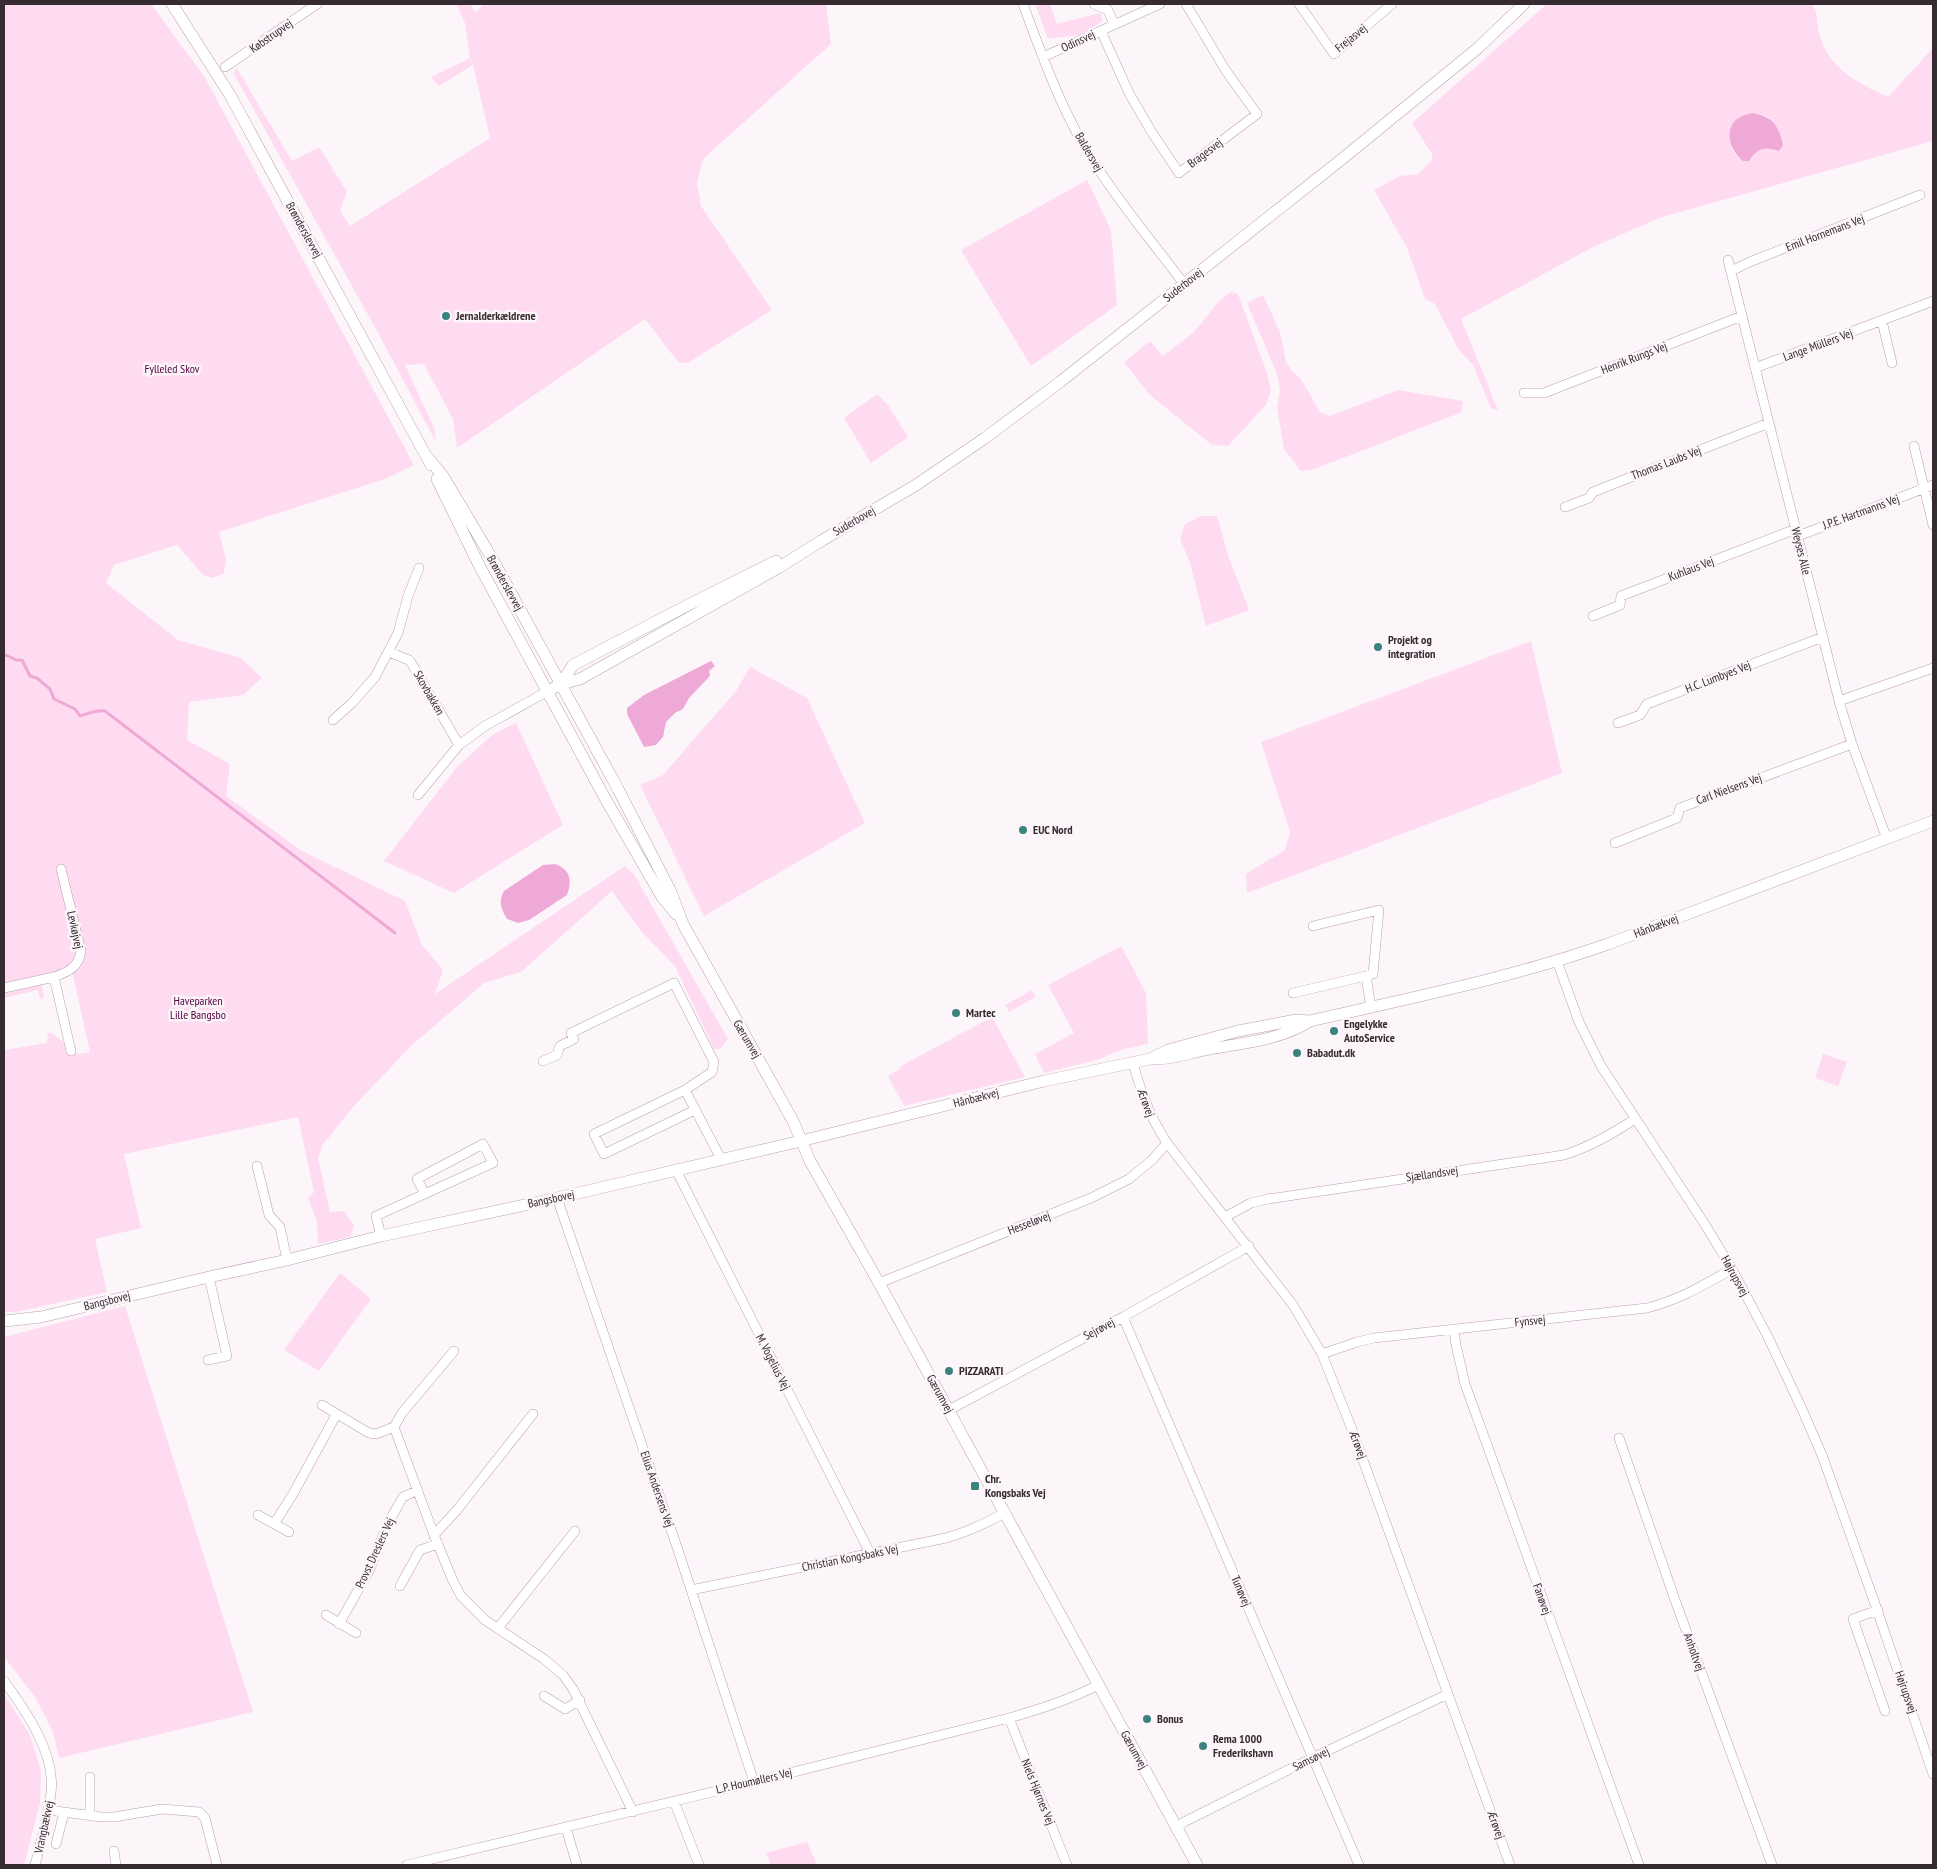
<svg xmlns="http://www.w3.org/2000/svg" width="1937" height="1869" viewBox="0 0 1937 1869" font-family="'PT Sans Narrow',sans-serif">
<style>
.green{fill:#fedbf1;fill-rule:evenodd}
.water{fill:#eea9d7}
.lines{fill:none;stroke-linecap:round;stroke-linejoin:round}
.stream{stroke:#eea9d7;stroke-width:3}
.street-casing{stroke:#b89faf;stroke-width:10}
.secondary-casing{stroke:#b89faf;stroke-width:12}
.street{stroke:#fff;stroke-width:9}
.secondary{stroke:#fff;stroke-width:11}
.poi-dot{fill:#3b837e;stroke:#fcf6fa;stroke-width:2}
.labels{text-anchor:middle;stroke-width:5;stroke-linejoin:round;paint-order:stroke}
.street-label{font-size:12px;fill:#352b31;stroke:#fcf6fa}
.poi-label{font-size:12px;font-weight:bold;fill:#352b31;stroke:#fcf6fa;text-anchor:start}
.park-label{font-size:12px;fill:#510040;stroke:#fcf6fa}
</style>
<rect width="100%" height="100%" fill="#fcf6fa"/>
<!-- green -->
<path class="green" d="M 4,4 L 151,4 L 204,76 L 414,465 L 385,479 L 219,532 L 226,560 L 224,573 L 213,578 L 203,575 L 177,545 L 114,565 L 106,583 L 178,640 L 241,658 L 262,678 L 243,695 L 189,702 L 187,740 L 230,764 L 226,796 L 302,851 L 405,901 L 422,945 L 443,970 L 435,994 L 625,866 L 634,874 L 728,1039 L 720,1049 L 714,1049 L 675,966 L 640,930 L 612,891 L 521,972 L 484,983 L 412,1045 L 352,1108 L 322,1146 L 318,1158 L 330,1212 L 344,1211 L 354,1226 L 350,1237 L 318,1244 L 317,1221 L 308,1198 L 314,1192 L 298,1117 L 124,1154 L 141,1228 L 95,1239 L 107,1292 L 16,1312 L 4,1312 L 4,1050 L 47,1043 L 48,1033 L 52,1033 L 78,1054 L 90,1052 L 72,971 L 40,977 L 44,997 L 40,999 L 38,990 L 4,998 Z
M 456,4 L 470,4 L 475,13 L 484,4 L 826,4 L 831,44 L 703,159 L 697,183 L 701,206 L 772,310 L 688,363 L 678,362 L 645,319 L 457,448 L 453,419 L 424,364 L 405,365 L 435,430 L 436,442 L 377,331 L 234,74 L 236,67 L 292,161 L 319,147 L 347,192 L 340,210 L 350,226 L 490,138 L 473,65 L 439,86 L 431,77 L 470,58 L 465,23 Z
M 1035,4 L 1050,4 L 1057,24 L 1100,13 L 1103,21 L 1079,35 L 1048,39 Z
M 1547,4 L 1811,4 C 1819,11 1816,23 1819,33 C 1827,68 1858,83 1888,97 L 1933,48 L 1933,141 L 1662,217 L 1593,247 L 1461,319 L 1498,410 L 1491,408 L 1473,365 L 1459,350 L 1435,304 L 1425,299 L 1407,248 L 1374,190 L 1400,176 L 1418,174 L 1432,160 L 1432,154 L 1412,123 ZM 1753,113 L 1768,117 L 1779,129 L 1768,147 L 1755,151 L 1743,161 L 1735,155 L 1731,146 Z
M 1087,180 L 1111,230 L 1117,305 L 1031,366 L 961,250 Z
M 1231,292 L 1238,294 L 1267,373 L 1271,390 L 1266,405 L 1228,446 L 1212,445 L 1150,395 L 1124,362 L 1150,341 L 1163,356 L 1194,332 L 1219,301 Z
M 1263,295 L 1280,332 L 1286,362 L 1292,371 L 1301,379 L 1320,412 L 1330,416 L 1398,390 L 1463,401 L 1462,412 L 1312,470 L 1301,471 L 1284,449 L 1277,407 L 1280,390 L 1277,374 L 1247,303 Z
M 877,394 L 888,405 L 908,437 L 871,463 L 844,418 Z
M 1201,516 L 1217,516 L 1228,555 L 1249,610 L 1206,626 L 1190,563 L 1180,539 L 1185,524 Z
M 1531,641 L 1562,773 L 1247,893 L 1246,874 L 1285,850 L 1290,832 L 1261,742 Z
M 750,667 L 807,698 L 865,823 L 704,916 L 640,785 L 663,775 L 736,691 Z
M 516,723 L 563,825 L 454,893 L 384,861 L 457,767 L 492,735 Z
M 1121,946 L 1146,993 L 1148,1044 L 1120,1050 L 1097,1060 L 1044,1073 L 1035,1054 L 1074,1033 L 1048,985 Z
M 1032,990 L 1036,997 L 1009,1012 L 1005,1005 Z
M 992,1017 L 1025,1077 L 904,1106 L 888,1076 L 900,1069 L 899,1067 Z
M 1823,1054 L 1847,1062 L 1838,1086 L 1815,1078 Z
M 340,1273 L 371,1299 L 319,1371 L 284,1350 Z
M 125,1306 L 253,1712 L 59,1758 L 53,1732 L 35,1697 L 4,1657 L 4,1337 Z
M 4,1694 L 30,1735 L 41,1770 L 40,1803 L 24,1865 L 4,1865 Z
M 807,1842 L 817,1865 L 771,1865 L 766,1853 Z"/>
<!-- water -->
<path class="water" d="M 1753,113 C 1774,118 1778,124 1783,145 L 1779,151 C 1765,146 1757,148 1749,161 L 1743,161 C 1731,152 1723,131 1737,119 C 1741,116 1748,114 1753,113 Z
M 711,661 L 715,666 L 709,671 L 710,676 L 689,698 L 683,709 L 675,713 L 666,722 L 663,737 L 656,745 L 644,747 L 627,714 L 627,708 L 644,695 Z
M 555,864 C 571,870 572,880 567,895 L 529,920 L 518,923 L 507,919 C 501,909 498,901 504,891 L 543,865 Z"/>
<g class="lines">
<!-- stream -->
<path class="stream" d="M 4,656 L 6,655 L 16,660 L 22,660 L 30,676 L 37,678 L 50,689 L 54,699 L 75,709 L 80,716 C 89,714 96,709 105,711 L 395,933"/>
<!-- street casing -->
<g class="street-casing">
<path id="street" d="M 1023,4 C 1043,58 1063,115 1095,164 C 1122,206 1154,244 1184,284
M 1094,4 L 1108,10 L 1114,25
M 1299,4 L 1334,54 L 1392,4
M 1101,31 L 1129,93 L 1151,131 L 1179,173 L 1257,114 L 1226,71 L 1186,4
M 1043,57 L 1160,4
M 225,67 L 317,4
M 1728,260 L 1839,701 L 1852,744 L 1887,839
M 1731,271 L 1752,261 L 1920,195
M 1882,321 L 1892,363
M 1755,368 L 1933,301
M 1524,393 L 1544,393 L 1742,316
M 1914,446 L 1933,525
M 1565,507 L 1589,498 L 1593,492 L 1769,423
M 1798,536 L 1933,485
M 1593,616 L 1620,605 L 1621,596 L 1796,529
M 389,652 L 409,660 L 412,664 L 459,745
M 1839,701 L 1933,668
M 333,720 L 352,703 L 375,677 L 398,633 L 408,596 L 419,568
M 1618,723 L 1640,715 L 1647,704 L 1823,637
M 418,795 L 459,745 L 485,726 L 548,691
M 1615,843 L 1677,818 L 1680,808 L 1852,744
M 1313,926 L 1379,910 L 1373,974 L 1366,976 L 1371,1008
M 1557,961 L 1579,1022 L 1601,1066 L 1704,1223 L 1732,1269 L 1768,1337 L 1801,1407 L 1822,1455 L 1874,1601 L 1933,1774
M 54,977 C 68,972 79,967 81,951 L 61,869
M 4,988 L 54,977 L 71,1051
M 1293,993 L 1366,976
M 543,1061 L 557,1055 L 560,1046 L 574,1039 L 571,1033 L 674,983 L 714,1062 L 712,1072 L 685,1090 L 721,1159
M 1133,1063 C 1142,1095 1149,1115 1167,1143 L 1293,1305 L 1322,1354 L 1351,1427 L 1510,1865
M 685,1090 L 594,1134 L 604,1154 L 695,1110
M 257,1166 L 269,1215 L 280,1227 L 287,1260
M 676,1170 L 870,1553
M 557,1198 L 678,1550 L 754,1782
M 1225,1217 L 1251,1203 L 1268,1199 L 1564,1155 C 1590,1147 1612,1134 1635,1119
M 381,1236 L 376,1216 L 493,1163 L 483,1144 L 417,1179 L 425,1194
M 879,1283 L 1091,1198 L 1129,1179 L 1152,1160 L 1167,1143
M 1123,1317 L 1359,1865
M 1454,1330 L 1456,1345 L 1465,1384 L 1639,1865
M 1322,1354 L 1357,1342 L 1374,1338 L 1647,1308 C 1681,1299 1702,1286 1732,1269
M 208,1360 L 227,1356 L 209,1277
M 322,1405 L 369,1433 L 376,1434 L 394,1427 L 434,1535 L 453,1581 L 461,1596 L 485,1620 L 544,1659 L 563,1675 L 573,1689 L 633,1812
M 949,1410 L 1123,1317 L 1249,1246
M 394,1427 L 402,1413 L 454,1351
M 1619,1438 L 1675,1600 L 1772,1865
M 258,1515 L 289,1532
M 274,1524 L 293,1494 L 336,1415
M 434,1535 L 457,1510 L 533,1414
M 400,1586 L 420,1550 L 438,1544
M 691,1590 L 946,1538 C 967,1532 985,1524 1004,1513
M 1878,1610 L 1853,1619 L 1885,1711
M 326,1615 L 356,1633
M 339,1624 L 370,1569 L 387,1525 L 403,1497 L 418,1490
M 498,1628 L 575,1531
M 4,1681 C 26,1711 56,1754 51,1793 C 48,1817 41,1842 35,1865
M 544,1696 L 565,1709 L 580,1700
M 1009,1718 L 1067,1865
M 674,1801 L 699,1865
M 48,1810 L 101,1817 L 114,1817 L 162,1809 L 199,1812 L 205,1818 L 217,1865
M 90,1816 L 90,1777
M 566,1828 L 577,1865
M 1177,1828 L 1184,1822 L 1312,1758 L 1448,1694
M 56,1844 L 64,1813
M 114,1851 L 116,1865
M 407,1865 L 754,1782 L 1009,1718 C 1040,1709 1069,1700 1098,1685"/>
</g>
<!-- secondary casing -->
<g class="secondary-casing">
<path id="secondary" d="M 172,4 L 230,95 L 431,465
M 429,459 L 443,476 L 493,560 L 618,789 L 671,892 L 683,924 L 793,1121 L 810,1161 L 879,1283 L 1197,1865
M 437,479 L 479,565 L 606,800 L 662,897 L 676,914
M 561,684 L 573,665 L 690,604 L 776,561
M 548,691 L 561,684 L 580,679 L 778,568 L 821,541 L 916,485 L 985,438 L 1060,382 L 1342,159 L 1478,48 L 1524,4
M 1155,1059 C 1174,1059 1191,1052 1209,1049 C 1243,1043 1281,1040 1310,1021
M 4,1321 L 41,1317 L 209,1277 L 287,1260 L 381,1236 L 557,1198 L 801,1141 L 1044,1081 L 1150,1059 L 1168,1050 L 1238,1031 L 1296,1020 L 1310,1021 C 1410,998 1511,978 1608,944 L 1933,821"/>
</g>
<!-- street -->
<use href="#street" class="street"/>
<!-- secondary -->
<use href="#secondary" class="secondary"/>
</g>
<!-- markers -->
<g class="poi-dot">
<circle cx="446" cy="316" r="5"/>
<circle cx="1378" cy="647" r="5"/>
<circle cx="1023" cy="830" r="5"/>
<circle cx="956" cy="1013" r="5"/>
<circle cx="1334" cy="1031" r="5"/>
<circle cx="1297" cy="1053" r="5"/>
<circle cx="949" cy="1371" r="5"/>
<rect x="970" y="1481" width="10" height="10" rx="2.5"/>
<circle cx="1147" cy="1719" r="5"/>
<circle cx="1203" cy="1746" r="5"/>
</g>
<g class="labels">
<!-- street labels -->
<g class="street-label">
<text transform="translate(271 36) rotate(-35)" y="4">Købstrupvej</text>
<text transform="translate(1351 38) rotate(-39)" y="4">Frejasvej</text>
<text transform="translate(1078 41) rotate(-25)" y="4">Odinsvej</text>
<text transform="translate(1089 152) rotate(60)" y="4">Baldersvej</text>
<text transform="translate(1205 153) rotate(-37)" y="4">Bragesvej</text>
<text transform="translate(304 230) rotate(61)" y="4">Brønderslevvej</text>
<text transform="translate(1825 233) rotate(-21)" y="4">Emil Hornemans Vej</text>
<text transform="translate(1183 285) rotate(-38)" y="4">Suderbovej</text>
<text transform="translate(1818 345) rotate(-20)" y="4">Lange Müllers Vej</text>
<text transform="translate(1634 358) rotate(-21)" y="4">Henrik Rungs Vej</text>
<text transform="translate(1666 463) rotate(-21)" y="4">Thomas Laubs Vej</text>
<text transform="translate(1861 512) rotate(-20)" y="4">J.P.E. Hartmanns Vej</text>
<text transform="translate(854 521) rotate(-30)" y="4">Suderbovej</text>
<text transform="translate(1801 551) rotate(76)" y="4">Weyses Alle</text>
<text transform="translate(1691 569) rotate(-21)" y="4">Kuhlaus Vej</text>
<text transform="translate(505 583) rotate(61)" y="4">Brønderslevvej</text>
<text transform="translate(1718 677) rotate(-21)" y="4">H.C. Lumbyes Vej</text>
<text transform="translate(429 693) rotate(60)" y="4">Skovbakken</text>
<text transform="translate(1729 789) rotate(-20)" y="4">Carl Nielsens Vej</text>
<text transform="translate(1656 926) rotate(-21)" y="4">Hånbækvej</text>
<text transform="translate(75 930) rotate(78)" y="4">Levkøjvej</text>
<text transform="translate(747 1039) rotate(59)" y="4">Gærumvej</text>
<text transform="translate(976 1098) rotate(-14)" y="4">Hånbækvej</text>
<text transform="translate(1146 1103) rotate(70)" y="4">Ærøvej</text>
<text transform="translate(1432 1174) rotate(-8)" y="4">Sjællandsvej</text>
<text transform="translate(551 1199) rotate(-12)" y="4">Bangsbovej</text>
<text transform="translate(1029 1223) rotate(-21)" y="4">Hesseløvej</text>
<text transform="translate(1735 1276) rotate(61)" y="4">Højrupsvej</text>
<text transform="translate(107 1301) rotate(-14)" y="4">Bangsbovej</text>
<text transform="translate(1530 1321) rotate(-6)" y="4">Fynsvej</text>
<text transform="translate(1099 1329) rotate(-28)" y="4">Sejrøvej</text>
<text transform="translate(773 1362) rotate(63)" y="4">M. Vogelius Vej</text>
<text transform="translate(940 1394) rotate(61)" y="4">Gærumvej</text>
<text transform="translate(1358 1445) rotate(70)" y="4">Ærøvej</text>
<text transform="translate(657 1489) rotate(71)" y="4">Elius Andersens Vej</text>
<text transform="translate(375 1553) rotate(-65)" y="4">Provst Dreslers Vej</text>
<text transform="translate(850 1558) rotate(-11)" y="4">Christian Kongsbaks Vej</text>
<text transform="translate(1241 1591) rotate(67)" y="4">Tunøvej</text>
<text transform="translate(1542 1599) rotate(70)" y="4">Fanøvej</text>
<text transform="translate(1694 1652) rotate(70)" y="4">Anholtvej</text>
<text transform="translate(1906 1692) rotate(71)" y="4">Højrupsvej</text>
<text transform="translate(1134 1750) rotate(61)" y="4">Gærumvej</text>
<text transform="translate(1311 1759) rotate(-26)" y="4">Samsøvej</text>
<text transform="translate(754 1781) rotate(-13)" y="4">L.P. Houmøllers Vej</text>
<text transform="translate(1038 1792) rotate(68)" y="4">Niels Hjørnes Vej</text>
<text transform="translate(1496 1825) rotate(70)" y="4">Ærøvej</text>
<text transform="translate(44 1827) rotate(-78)" y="4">Vrangbækvej</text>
</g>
<!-- poi labels -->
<g class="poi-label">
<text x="456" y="320">Jernalderkældrene</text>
<text x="1388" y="644">Projekt og<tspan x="1388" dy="14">integration</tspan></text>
<text x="1033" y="834">EUC Nord</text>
<text x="966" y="1017">Martec</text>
<text x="1344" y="1028">Engelykke<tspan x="1344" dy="14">AutoService</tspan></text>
<text x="1307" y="1057">Babadut.dk</text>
<text x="959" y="1375">PIZZARATI</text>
<text x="985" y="1483">Chr.<tspan x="985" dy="14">Kongsbaks Vej</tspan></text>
<text x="1157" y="1723">Bonus</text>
<text x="1213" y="1743">Rema 1000<tspan x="1213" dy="14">Frederikshavn</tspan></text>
</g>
<!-- park labels -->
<g class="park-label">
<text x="172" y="373">Fylleled Skov</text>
<text x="198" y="1005">Haveparken<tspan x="198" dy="14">Lille Bangsbo</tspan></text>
</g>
</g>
<!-- border -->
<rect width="1937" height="1869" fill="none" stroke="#352b31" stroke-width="10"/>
</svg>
